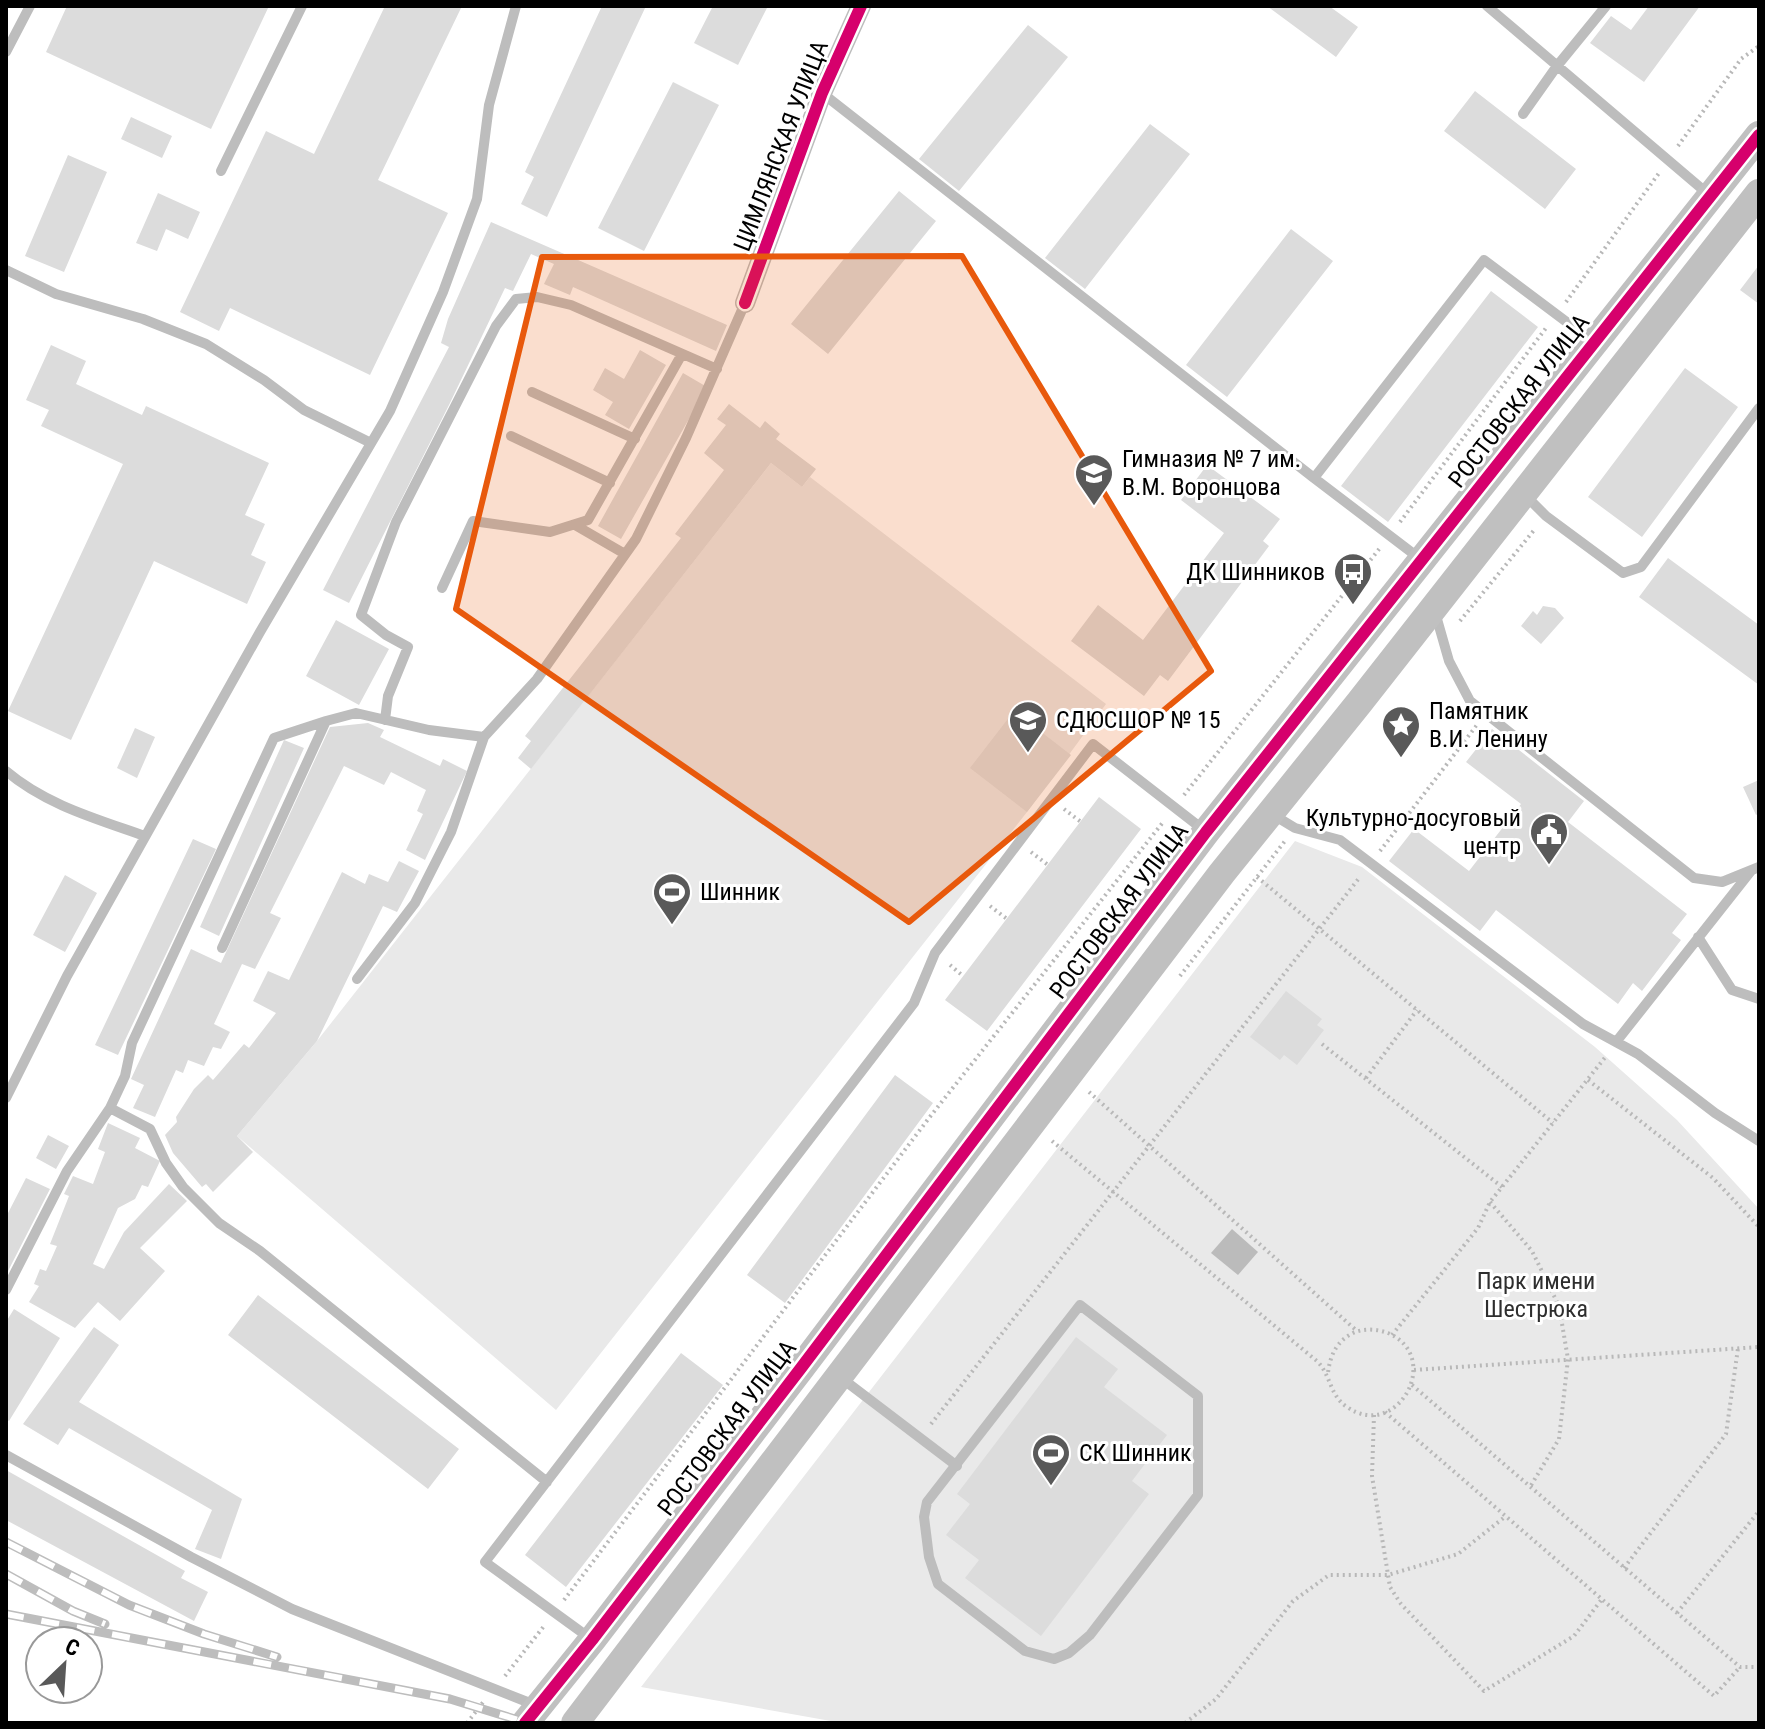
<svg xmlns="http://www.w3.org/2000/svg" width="1765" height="1729" viewBox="0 0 1765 1729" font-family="'Roboto Condensed',sans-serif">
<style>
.green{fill:#e9e9e9}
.water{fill:#bbb}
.building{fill:#dcdcdc}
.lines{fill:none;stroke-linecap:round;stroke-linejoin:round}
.path{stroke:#b8b8b8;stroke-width:4;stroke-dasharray:2 4;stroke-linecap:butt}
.lane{stroke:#bdbdbd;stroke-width:10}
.street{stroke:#bdbdbd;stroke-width:20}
.secondary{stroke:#c0c0c0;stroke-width:28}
.rail-casing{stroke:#bdbdbd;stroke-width:9}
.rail{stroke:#fff;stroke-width:6;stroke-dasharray:18;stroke-linecap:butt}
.cycleway-casing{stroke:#fff;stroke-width:17}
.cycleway{stroke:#d6006c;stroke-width:12}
.marked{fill:#e8590c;fill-opacity:0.2;stroke:#e8590c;stroke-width:6;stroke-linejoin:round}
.labels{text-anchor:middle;stroke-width:6;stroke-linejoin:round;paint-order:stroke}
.street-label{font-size:24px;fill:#000;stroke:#fff}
.poi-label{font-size:24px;fill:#000;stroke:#fff;text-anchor:start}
.park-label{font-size:24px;fill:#2e2e2e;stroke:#fff}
</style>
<rect width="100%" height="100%" fill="#fff"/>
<!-- green -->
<path class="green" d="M 771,463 L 802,487 L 810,477 L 1106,704 L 1027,812 L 556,1410 L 237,1136 L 317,1041 Z
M 1295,841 L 1362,867 L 1595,1047 L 1677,1120 L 1759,1209 L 1759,1723 L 842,1723 L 641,1687 Z"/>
<!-- water -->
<path class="water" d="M 1232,1229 L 1258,1252 L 1238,1275 L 1211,1253 Z"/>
<!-- building -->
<path class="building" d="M 67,6 L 269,6 L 211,129 L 46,52 Z
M 385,6 L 462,6 L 378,180 L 448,213 L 370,375 L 230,308 L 219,331 L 180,312 L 266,131 L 314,154 Z
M 602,6 L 646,6 L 547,217 L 521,204 L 534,177 L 525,172 Z
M 713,6 L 768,6 L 738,65 L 694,43 Z
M 1267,6 L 1329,6 L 1358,27 L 1336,57 Z
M 1649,6 L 1700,6 L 1644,82 L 1590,43 L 1611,16 L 1631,30 Z
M 1028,25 L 1068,57 L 959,191 L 919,159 Z
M 673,82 L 719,105 L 644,251 L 598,228 Z
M 1475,91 L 1576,169 L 1545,209 L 1444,131 Z
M 131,117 L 172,136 L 162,158 L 121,139 Z
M 1150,124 L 1190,154 L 1085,289 L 1045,258 Z
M 68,155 L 107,172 L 64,272 L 25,256 Z
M 899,191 L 936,221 L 828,354 L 791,324 Z
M 158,193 L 200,212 L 188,239 L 166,229 L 157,251 L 136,243 Z
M 491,222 L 727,325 L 716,351 L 573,287 L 570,295 L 544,284 L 554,264 L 531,254 L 513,291 L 505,288 L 449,405 L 349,603 L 323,590 L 449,347 L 441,343 L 448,319 Z
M 1291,229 L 1333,261 L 1227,397 L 1186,365 Z
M 1759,265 L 1759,304 L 1740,290 Z
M 1491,291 L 1538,327 L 1388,522 L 1341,486 Z
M 51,345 L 86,361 L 76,384 L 142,415 L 146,406 L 269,463 L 245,515 L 265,524 L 251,555 L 266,562 L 247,604 L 154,561 L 71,740 L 8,711 L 123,464 L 41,426 L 49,410 L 26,400 Z
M 640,350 L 666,365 L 629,429 L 605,415 L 613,402 L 593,390 L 605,368 L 624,379 Z
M 1685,368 L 1738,407 L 1642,537 L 1588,497 Z
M 683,373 L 707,387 L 621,539 L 598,526 Z
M 729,404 L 760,428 L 765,421 L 780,434 L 776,439 L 816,469 L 802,487 L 771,463 L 531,769 L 518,758 L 531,741 L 525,736 L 681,538 L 675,534 L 724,470 L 704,453 L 726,425 L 717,419 Z
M 1207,465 L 1280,519 L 1263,541 L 1269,546 L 1168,681 L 1160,675 L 1144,696 L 1071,641 L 1098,605 L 1143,640 L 1224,533 L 1181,500 Z
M 1668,558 L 1759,625 L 1759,685 L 1639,597 Z
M 1543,606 L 1555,608 L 1564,618 L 1541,644 L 1521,626 L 1533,611 L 1537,615 Z
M 336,620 L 389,649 L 359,705 L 306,676 Z
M 1014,711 L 1071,755 L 1027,812 L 970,768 Z
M 368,723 L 384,730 L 380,737 L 440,766 L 443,759 L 467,771 L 425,860 L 406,850 L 423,814 L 417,811 L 426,790 L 391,772 L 384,785 L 344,766 L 270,913 L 281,918 L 255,969 L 242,964 L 214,1024 L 230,1032 L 221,1049 L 213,1047 L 204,1066 L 188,1060 L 183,1073 L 176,1070 L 155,1117 L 133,1108 L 144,1085 L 131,1079 L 191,949 L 221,963 L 330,727 Z
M 135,728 L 155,737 L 137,778 L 117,768 Z
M 1492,729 L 1584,801 L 1568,822 L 1687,914 L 1672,933 L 1681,940 L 1642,991 L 1633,983 L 1618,1004 L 1496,910 L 1480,931 L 1389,861 L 1414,829 L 1469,871 L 1521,804 L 1466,762 Z
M 284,740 L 304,748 L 219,936 L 200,927 Z
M 1759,780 L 1759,813 L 1756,815 L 1743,787 Z
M 1099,797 L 1141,829 L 987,1031 L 945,1000 Z
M 193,839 L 216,849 L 118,1055 L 95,1045 Z
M 399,861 L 419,871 L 397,912 L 383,906 L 317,1041 L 237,1136 L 253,1152 L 213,1192 L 206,1184 L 202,1187 L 173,1153 L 165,1135 L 177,1122 L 176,1117 L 194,1089 L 208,1075 L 213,1080 L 244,1044 L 249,1048 L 276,1013 L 253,1001 L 268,971 L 289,980 L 342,872 L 365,884 L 369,874 L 388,882 Z
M 65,875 L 97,893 L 65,952 L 33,935 Z
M 1286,991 L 1322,1019 L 1317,1025 L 1324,1030 L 1297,1065 L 1284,1055 L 1280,1060 L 1250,1037 Z
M 895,1075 L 933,1103 L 785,1303 L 747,1275 Z
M 108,1123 L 140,1138 L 135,1148 L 160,1161 L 148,1187 L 142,1185 L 135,1199 L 118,1208 L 93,1264 L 104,1269 L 124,1232 L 169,1184 L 187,1201 L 140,1248 L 165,1271 L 120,1321 L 98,1302 L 75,1328 L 29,1302 L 39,1286 L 34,1284 L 40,1269 L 46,1271 L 57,1246 L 50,1244 L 69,1196 L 64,1194 L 73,1176 L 93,1184 L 105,1152 L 98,1149 Z
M 48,1135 L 69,1146 L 56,1169 L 36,1158 Z
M 26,1178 L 50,1189 L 6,1275 L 6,1217 Z
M 258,1295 L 459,1449 L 428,1489 L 228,1335 Z
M 14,1309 L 60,1338 L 9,1421 L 6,1419 L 6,1322 Z
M 94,1327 L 119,1345 L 79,1402 L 242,1499 L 221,1559 L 195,1549 L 212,1510 L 69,1428 L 58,1445 L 23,1424 Z
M 1076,1337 L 1118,1369 L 1104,1387 L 1167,1435 L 1132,1481 L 1149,1494 L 1041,1636 L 965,1578 L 979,1560 L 946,1535 L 970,1504 L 957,1494 Z
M 681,1353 L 723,1385 L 566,1587 L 525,1555 Z
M 6,1470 L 185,1571 L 181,1578 L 208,1592 L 194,1621 L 6,1520 Z"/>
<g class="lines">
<!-- path -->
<path class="path" d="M 1678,146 L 1741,59 L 1759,46
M 1566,302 L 1659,173
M 1400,522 L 1546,328
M 1460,621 L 1535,529
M 1184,795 L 1380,548
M 1064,809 L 1081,822
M 1380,851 L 1477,725
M 1031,852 L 1048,865
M 1257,877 L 1553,1123
M 990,906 L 1007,919
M 950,965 L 963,976
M 1180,976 L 1285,841
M 1322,1044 L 1502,1187
M 1366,1078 L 1417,1010
M 1588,1080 L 1713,1178 L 1759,1227
M 1089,1092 L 1357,1331
M 1052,1141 L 1318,1362 C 1331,1376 1330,1396 1347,1407 C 1397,1442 1444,1357 1388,1333 C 1377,1329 1364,1328 1353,1333 C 1337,1341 1330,1355 1328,1373
M 1490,1202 L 1532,1251 L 1559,1306 L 1568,1359 L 1559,1439 L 1530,1487
M 1392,1335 L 1478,1228 L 1490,1202 L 1607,1055
M 1414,1370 L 1759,1347
M 1412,1385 L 1740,1667 L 1759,1667
M 1385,1412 L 1714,1696 L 1740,1667
M 1374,1415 L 1372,1476 L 1390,1587 L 1401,1604 L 1484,1691 L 1574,1636 L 1602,1599
M 931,1424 L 1360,877
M 1624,1568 L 1726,1434 L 1738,1348
M 564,1600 L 929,1118 L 1164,821
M 1677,1613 L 1759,1511
M 505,1676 L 544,1626
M 467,1723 L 484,1701
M 1185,1723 L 1216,1699 L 1293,1601 L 1329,1575 L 1388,1575 L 1458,1554 L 1506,1516"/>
<!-- lane -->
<path class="lane" d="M 1487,6 L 1708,194
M 6,52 L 30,6
M 822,93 L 1314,478
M 1523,114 L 1557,66 L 1606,6
M 221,171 L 302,6
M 6,270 L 56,294 L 143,319 L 206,344 L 264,380 L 304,410 L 371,443
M 532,392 L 635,439
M 511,436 L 610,483
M 1525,495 L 1546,516 L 1623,573 L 1641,567 L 1759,408
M 575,525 L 625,554
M 1419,558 L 1314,478 L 1484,260 L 1592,341
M 442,588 L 473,521 L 550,532 L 588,520 L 682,354
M 1435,612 L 1449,661 L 1470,701 L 1694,878 L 1722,882 L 1759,867
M 385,720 L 388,696 L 408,647 L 386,635 L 361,615 L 396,522 L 496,326 L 516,299 L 537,297 L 571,305 L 717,369
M 6,771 C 46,805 97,819 145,836
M 1272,814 L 1295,828 L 1340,840 L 1583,1024 L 1616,1042 L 1751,871
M 1698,937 L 1732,990 L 1759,999
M 222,948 L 326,721 L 356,713 L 429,730 L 484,737
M 357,979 L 415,903 L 451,832 L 484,737 L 537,679 L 636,539 L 686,438 L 745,303
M 1616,1042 L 1638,1054 L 1715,1113 L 1759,1141
M 6,1098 L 67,976 L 260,632 L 390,411 L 443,292 L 477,199 L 489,105 L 516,6
M 110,1108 L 150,1129 L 166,1163 L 183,1187 L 219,1223 L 260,1251 L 547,1482
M 6,1290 L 67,1171 L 110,1108 L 125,1076 L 132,1043 L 274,738 L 326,721
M 1080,1305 L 1198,1396 L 1198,1495 L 1090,1635 L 1069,1653 L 1054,1659 L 1025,1651 L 938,1584 L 929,1557 L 924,1517 L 927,1502 Z
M 840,1377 L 957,1466
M 6,1455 L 191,1557 L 292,1609 L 535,1705
M 591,1639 L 485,1562 L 914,1003 L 935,953 L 1093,744 L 1205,831"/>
<!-- street -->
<path class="street" d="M 745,303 L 822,93 L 861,6"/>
<!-- secondary -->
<path class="secondary" d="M 525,1723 L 592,1640 L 801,1368 L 1206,832 L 1759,135
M 575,1723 L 1222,873 L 1359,703 L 1759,193"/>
<!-- rail casing -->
<g class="rail-casing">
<path id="rail" d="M 6,1542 L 129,1605 L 204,1634 L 277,1657
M 6,1574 L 73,1611 L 105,1624
M 6,1614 L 450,1699 L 528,1723"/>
</g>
<!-- rail -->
<use href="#rail" class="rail"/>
<!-- cycleway casing -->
<g class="cycleway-casing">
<path id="cycleway" d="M 745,303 L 822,93 L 861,6
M 525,1723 L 592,1640 L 801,1368 L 1206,832 L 1759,135"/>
</g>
<!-- cycleway -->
<use href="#cycleway" class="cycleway"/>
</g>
<!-- marked area -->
<path class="marked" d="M 962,256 L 1211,671 L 909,922 L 456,609 L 542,257 Z"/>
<!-- icons -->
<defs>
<g id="school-pin" transform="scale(2)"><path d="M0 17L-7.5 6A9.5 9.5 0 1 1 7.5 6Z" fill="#595959" stroke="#fff"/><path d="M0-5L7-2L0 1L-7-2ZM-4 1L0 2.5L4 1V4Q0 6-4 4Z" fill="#fff"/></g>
<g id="bus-pin" transform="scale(2)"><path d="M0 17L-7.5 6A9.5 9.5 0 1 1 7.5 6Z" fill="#595959" stroke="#fff"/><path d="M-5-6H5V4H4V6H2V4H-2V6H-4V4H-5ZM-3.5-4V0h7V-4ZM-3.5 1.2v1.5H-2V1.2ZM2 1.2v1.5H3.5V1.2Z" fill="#fff"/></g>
<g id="sight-pin" transform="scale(2)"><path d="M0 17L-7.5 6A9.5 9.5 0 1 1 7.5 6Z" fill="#595959" stroke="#fff"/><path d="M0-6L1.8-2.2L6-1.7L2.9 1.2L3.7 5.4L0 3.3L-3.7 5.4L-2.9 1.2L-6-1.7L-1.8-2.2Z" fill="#fff"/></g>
<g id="civic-pin" transform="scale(2)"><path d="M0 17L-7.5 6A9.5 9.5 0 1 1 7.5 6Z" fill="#595959" stroke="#fff"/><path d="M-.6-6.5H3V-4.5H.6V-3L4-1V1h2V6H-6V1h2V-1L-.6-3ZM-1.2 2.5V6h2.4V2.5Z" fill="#fff"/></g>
<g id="stadium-pin" transform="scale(2)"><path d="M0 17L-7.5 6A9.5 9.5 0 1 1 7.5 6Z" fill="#595959" stroke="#fff"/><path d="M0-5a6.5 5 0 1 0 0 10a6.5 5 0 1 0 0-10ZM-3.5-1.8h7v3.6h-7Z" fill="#fff"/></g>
</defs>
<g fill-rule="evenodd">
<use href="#school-pin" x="1094" y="473"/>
<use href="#bus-pin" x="1353" y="572"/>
<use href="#school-pin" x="1028" y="720"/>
<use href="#sight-pin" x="1401" y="725"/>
<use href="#civic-pin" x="1549" y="832"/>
<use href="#stadium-pin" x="672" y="892"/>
<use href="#stadium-pin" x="1051" y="1453"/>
</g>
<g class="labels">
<!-- street labels -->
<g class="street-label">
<text transform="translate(781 146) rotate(-69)" y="8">ЦИМЛЯНСКАЯ УЛИЦА</text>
<text transform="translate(1519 401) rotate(-52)" y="8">РОСТОВСКАЯ УЛИЦА</text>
<text transform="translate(1119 911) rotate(-53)" y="8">РОСТОВСКАЯ УЛИЦА</text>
<text transform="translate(727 1428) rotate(-53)" y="8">РОСТОВСКАЯ УЛИЦА</text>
</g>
<!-- poi labels -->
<g class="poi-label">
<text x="1122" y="467">Гимназия № 7 им.<tspan x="1122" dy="28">В.М. Воронцова</tspan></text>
<text x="1325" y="580" text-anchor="end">ДК Шинников</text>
<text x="1429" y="719">Памятник<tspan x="1429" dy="28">В.И. Ленину</tspan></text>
<text x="1056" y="728">СДЮСШОР № 15</text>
<text x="1521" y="826" text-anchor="end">Культурно-досуговый<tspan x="1521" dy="28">центр</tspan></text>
<text x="700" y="900">Шинник</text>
<text x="1079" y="1461">СК Шинник</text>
</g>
<!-- park labels -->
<g class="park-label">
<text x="1536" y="1289">Парк имени<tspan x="1536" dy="28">Шестрюка</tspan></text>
</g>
</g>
<!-- border -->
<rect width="1765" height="1729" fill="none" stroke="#000000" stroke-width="16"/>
<!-- north arrow -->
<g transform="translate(64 1665) rotate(25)"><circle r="38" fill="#ffffff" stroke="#999999" stroke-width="2"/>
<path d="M0-6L14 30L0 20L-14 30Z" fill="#595959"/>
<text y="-12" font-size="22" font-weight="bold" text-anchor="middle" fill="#000000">С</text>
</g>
</svg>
